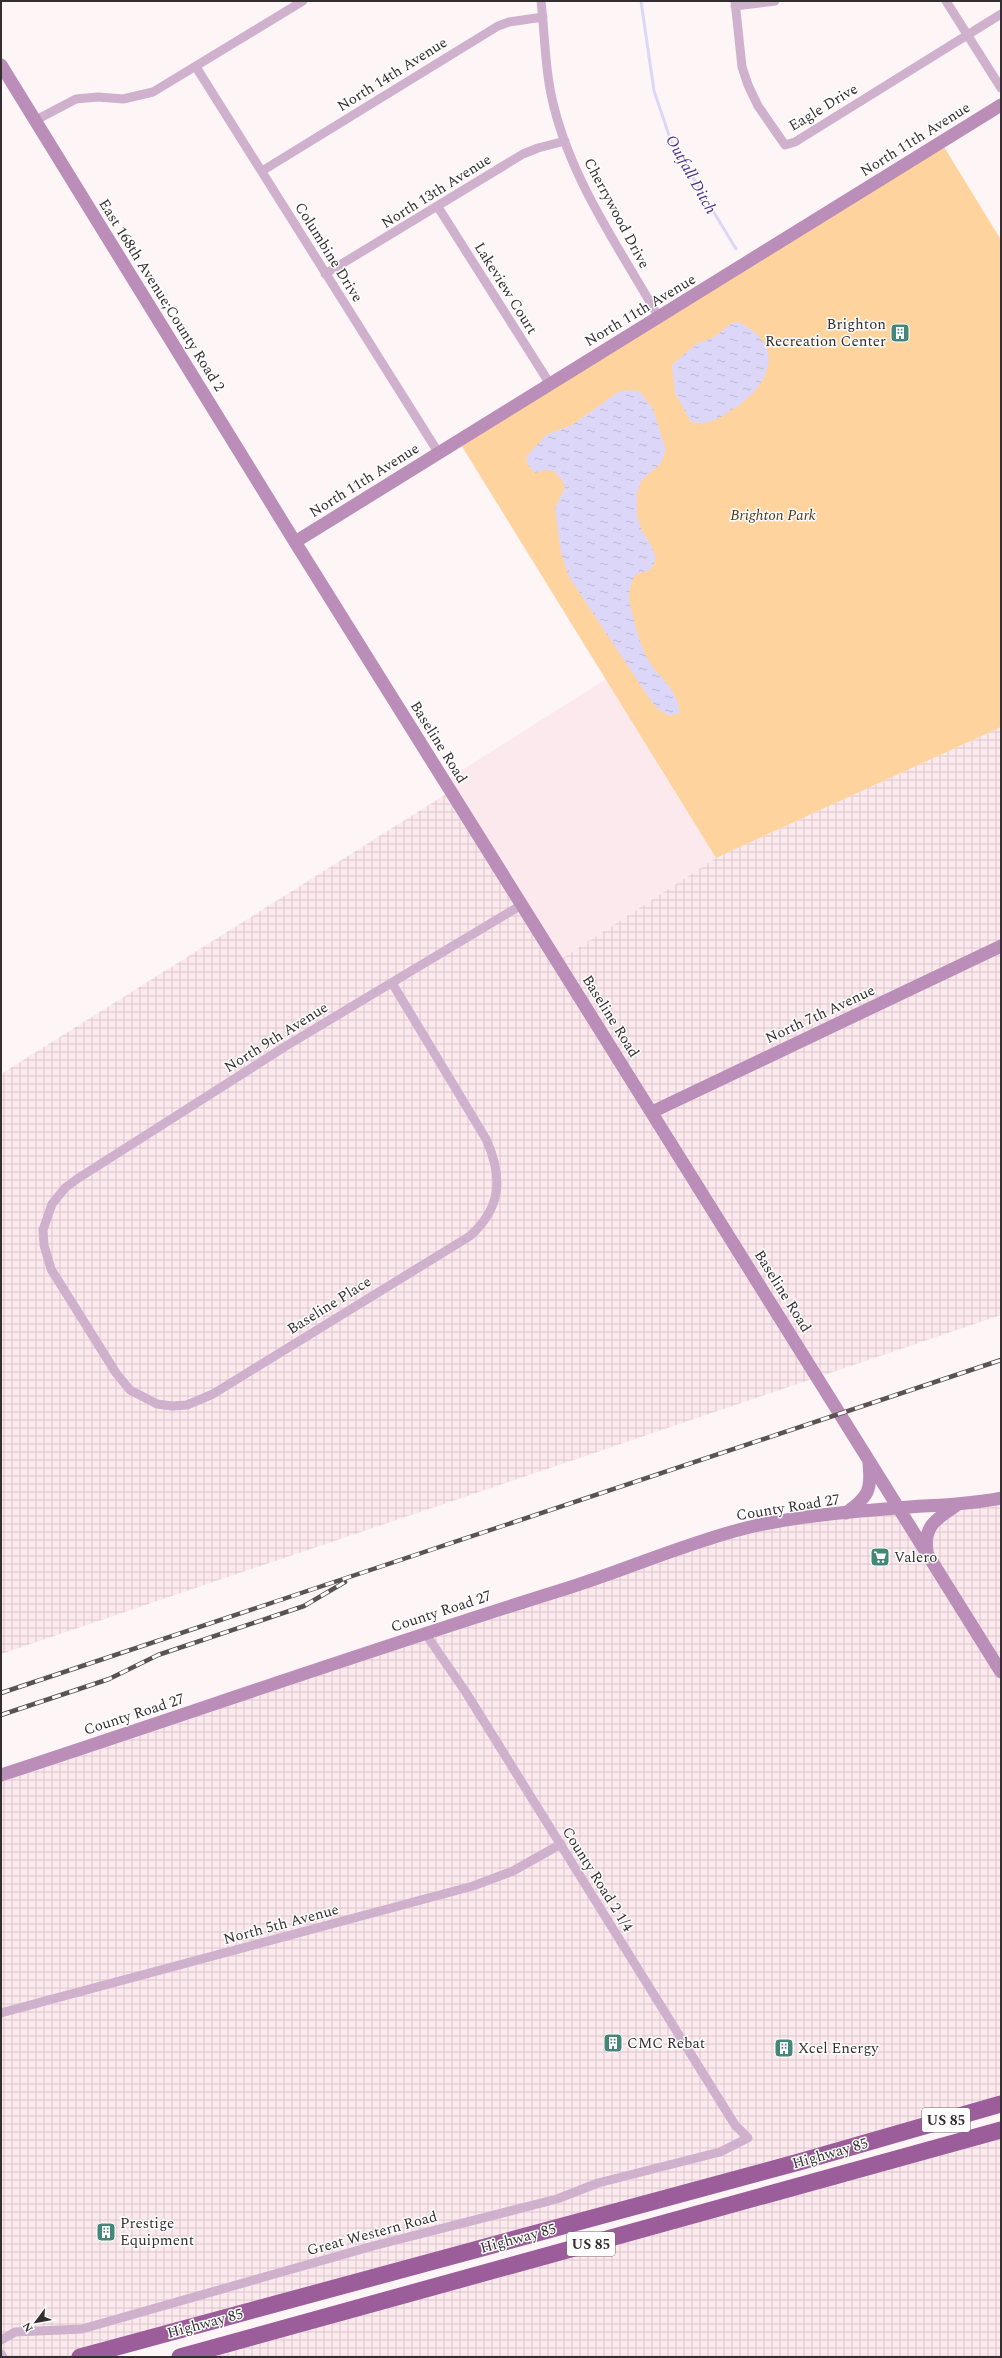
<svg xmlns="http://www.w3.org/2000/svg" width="1002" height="2358" viewBox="0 0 1002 2358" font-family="Spectral,serif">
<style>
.built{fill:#fce9ed}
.industrial{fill:url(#industrial-grid)}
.green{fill:#ffd39d}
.water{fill:url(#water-ripples)}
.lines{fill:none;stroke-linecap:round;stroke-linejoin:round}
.stream{stroke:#dcd7f8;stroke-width:3}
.street{stroke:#cfb1cd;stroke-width:9}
.secondary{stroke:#ba8eb8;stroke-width:13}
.highway{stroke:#9c5e9b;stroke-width:17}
.rail-casing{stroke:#595354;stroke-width:4.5}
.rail{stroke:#fff;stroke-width:3;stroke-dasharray:9;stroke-linecap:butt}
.labels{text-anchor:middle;stroke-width:3;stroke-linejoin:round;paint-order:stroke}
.shield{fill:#fff;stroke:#706d6d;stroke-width:1}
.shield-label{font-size:14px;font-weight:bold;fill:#332e2f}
.street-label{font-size:15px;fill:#332e2f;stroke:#fff}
.poi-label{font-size:15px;fill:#332e2f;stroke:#fff;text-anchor:start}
.park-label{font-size:15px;font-style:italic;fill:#4e3616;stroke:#fff}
.water-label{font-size:16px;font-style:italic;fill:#4c2f8b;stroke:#fff}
</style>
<defs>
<pattern id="industrial-grid" width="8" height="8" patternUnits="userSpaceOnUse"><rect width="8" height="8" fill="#fce9ed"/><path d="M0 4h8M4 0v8" fill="none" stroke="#d8c8cc"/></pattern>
<pattern id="water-ripples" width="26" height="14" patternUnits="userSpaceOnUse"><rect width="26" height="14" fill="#dcd7f8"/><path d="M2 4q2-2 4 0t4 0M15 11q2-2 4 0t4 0" fill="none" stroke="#bdb9d5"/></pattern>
</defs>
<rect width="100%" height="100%" fill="#fef5f7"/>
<!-- built -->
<path class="built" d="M 606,679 L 716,858 L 558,961 L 445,781 Z"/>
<!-- industrial -->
<path class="industrial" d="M 1001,727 L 1001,1315 L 1,1654 L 1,1074 L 451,791 L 558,961 L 716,858 Z
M 1001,1498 L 1001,2104 L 80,2357 L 1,2357 L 1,1775 L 711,1538 L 899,1508 L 925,1537 L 958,1504 Z
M 1001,2130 L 1001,2357 L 180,2357 Z"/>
<!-- green -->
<path class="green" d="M 941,142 L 1001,240 L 1001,727 L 716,858 L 458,440 Z"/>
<!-- water -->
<path class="water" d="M 738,322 C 787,345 771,385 733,409 C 720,418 708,426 691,422 L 675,393 L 672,365 L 696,344 L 714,337 L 732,323 Z
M 631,390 L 640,392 L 653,409 L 666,450 L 661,463 L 641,481 L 637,494 L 637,516 L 642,531 L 652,547 L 656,559 L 651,569 L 635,575 C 631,583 629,590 629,599 C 630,609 641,646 646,656 C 657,678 677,686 680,713 L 670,716 L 659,710 L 651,701 L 569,577 L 561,553 L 555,509 L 565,487 L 562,480 L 554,471 L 545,470 L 535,473 L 528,465 L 526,457 L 546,435 L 572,425 L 618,392 Z"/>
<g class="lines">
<!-- stream -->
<path class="stream" d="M 641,1 L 654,91 L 671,141 L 736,249"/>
<!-- street -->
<path class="street" d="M 541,1 C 545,36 545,73 554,107 C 573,183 620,249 658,316
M 735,1 L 742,67 L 748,85 L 758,106 L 785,145 L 795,142 L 1001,14
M 946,1 L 1001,88
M 735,6 L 775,1
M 196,67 L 438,452
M 36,120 L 76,99 L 98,97 L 123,99 L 153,92 L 303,1
M 262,171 L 498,26 L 509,22 L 543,17
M 438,207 L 550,384
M 325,274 L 523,154 L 538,148 L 565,141
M 392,983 L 486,1139 C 503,1177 502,1207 470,1236 L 213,1394 L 187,1405 L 172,1406 L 157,1404 L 130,1390 L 116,1373 L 51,1269 L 44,1245 L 43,1230 L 52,1204 L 65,1188 L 77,1179 L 286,1046 L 523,904
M 1,2013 L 473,1886 L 513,1871 L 561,1844
M 1,2340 L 15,2332 L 82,2329 L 373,2246 L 557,2199 L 598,2183 L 720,2152 L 748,2138 L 735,2125 L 465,1691 L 425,1633
M 1,2354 L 3,2357"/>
<!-- secondary -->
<path class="secondary" d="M 1,65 L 295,542 L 1001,1672
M 295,542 L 1001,105
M 652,1112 L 1001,946
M 846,1513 C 868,1497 872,1491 869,1463
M 927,1551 C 923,1525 938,1518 957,1505
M 1,1775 C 190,1713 378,1647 568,1588 C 628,1569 686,1543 746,1528 C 795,1516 847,1512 897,1508 C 932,1505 967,1505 1001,1498"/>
<!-- highway -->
<path class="highway" d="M 80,2357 L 799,2162 L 1001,2104
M 180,2357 L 1001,2130"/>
<!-- rail casing -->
<g class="rail-casing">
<path id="rail" d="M 1,1693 L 1001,1360
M 1,1715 L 109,1679 L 158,1655 L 304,1606 L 345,1582"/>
</g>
<!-- rail -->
<use href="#rail" class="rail"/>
</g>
<!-- icons -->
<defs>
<g id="building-square" transform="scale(1)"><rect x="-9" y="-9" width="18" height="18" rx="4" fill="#448779" stroke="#fff"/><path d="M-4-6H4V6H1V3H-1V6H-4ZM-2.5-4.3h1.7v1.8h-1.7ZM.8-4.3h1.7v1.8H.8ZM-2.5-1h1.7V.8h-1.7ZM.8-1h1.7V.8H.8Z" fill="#fff"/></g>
<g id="supermarket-square" transform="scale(1)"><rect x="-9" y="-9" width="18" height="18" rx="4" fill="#448779" stroke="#fff"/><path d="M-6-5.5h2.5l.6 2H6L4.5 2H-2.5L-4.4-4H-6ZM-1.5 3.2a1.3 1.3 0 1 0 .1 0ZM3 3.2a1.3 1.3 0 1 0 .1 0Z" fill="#fff"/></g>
</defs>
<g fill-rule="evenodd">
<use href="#building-square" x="900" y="333"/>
<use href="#supermarket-square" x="880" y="1557"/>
<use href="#building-square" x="613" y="2043"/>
<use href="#building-square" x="784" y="2048"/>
<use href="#building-square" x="106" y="2232"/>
</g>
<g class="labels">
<!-- shield labels -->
<g class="shield">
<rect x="922" y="2108" width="48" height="24" rx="3"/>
<rect x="567" y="2232" width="48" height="24" rx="3"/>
</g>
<g class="shield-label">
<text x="946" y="2125">US 85</text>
<text x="591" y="2249">US 85</text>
</g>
<!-- street labels -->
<g class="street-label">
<text transform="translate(392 74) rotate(-32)" y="5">North 14th Avenue</text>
<text transform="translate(823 107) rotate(-31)" y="5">Eagle Drive</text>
<text transform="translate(915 139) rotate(-32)" y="5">North 11th Avenue</text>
<text transform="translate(436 191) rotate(-32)" y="5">North 13th Avenue</text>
<text transform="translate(617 213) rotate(62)" y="5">Cherrywood Drive</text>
<text transform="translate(329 252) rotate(58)" y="5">Columbine Drive</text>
<text transform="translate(506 288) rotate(58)" y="5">Lakeview Court</text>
<text transform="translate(162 295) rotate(58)" y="5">East 168th Avenue;County Road 2</text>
<text transform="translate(640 310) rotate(-31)" y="5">North 11th Avenue</text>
<text transform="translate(364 480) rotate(-32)" y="5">North 11th Avenue</text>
<text transform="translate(439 742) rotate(58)" y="5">Baseline Road</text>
<text transform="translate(820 1014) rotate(-25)" y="5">North 7th Avenue</text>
<text transform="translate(611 1016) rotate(58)" y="5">Baseline Road</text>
<text transform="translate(276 1037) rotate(-32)" y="5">North 9th Avenue</text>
<text transform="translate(783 1291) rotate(58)" y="5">Baseline Road</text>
<text transform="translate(329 1305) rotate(-32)" y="5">Baseline Place</text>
<text transform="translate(788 1507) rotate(-9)" y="5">County Road 27</text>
<text transform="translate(441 1611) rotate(-18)" y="5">County Road 27</text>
<text transform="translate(134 1714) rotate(-18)" y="5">County Road 27</text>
<text transform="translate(598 1879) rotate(58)" y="5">County Road 2 1/4</text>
<text transform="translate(281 1924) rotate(-15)" y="5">North 5th Avenue</text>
<text transform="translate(830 2153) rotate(-16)" y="5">Highway 85</text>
<text transform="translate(372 2233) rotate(-15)" y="5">Great Western Road</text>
<text transform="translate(518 2238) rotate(-15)" y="5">Highway 85</text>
<text transform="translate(205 2323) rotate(-15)" y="5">Highway 85</text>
</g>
<!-- poi labels -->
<g class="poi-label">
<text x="886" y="329" text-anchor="end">Brighton<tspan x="886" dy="17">Recreation Center</tspan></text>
<text x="894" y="1562">Valero</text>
<text x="627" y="2048">CMC Rebat</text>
<text x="798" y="2053">Xcel Energy</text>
<text x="120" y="2228">Prestige<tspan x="120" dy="17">Equipment</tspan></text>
</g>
<!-- park labels -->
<g class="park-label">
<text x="773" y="520">Brighton Park</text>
</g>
<!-- water labels -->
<g class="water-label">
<text transform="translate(692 174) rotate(61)" y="6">Outfall Ditch</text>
</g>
</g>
<!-- border -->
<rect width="1002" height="2358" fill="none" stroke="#332e2f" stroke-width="4"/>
<!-- north arrow -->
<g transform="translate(36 2322) rotate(238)" stroke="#ffffff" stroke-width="3" paint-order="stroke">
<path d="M0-3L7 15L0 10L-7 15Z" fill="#332e2f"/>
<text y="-6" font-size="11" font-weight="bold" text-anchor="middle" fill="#332e2f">N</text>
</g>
</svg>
